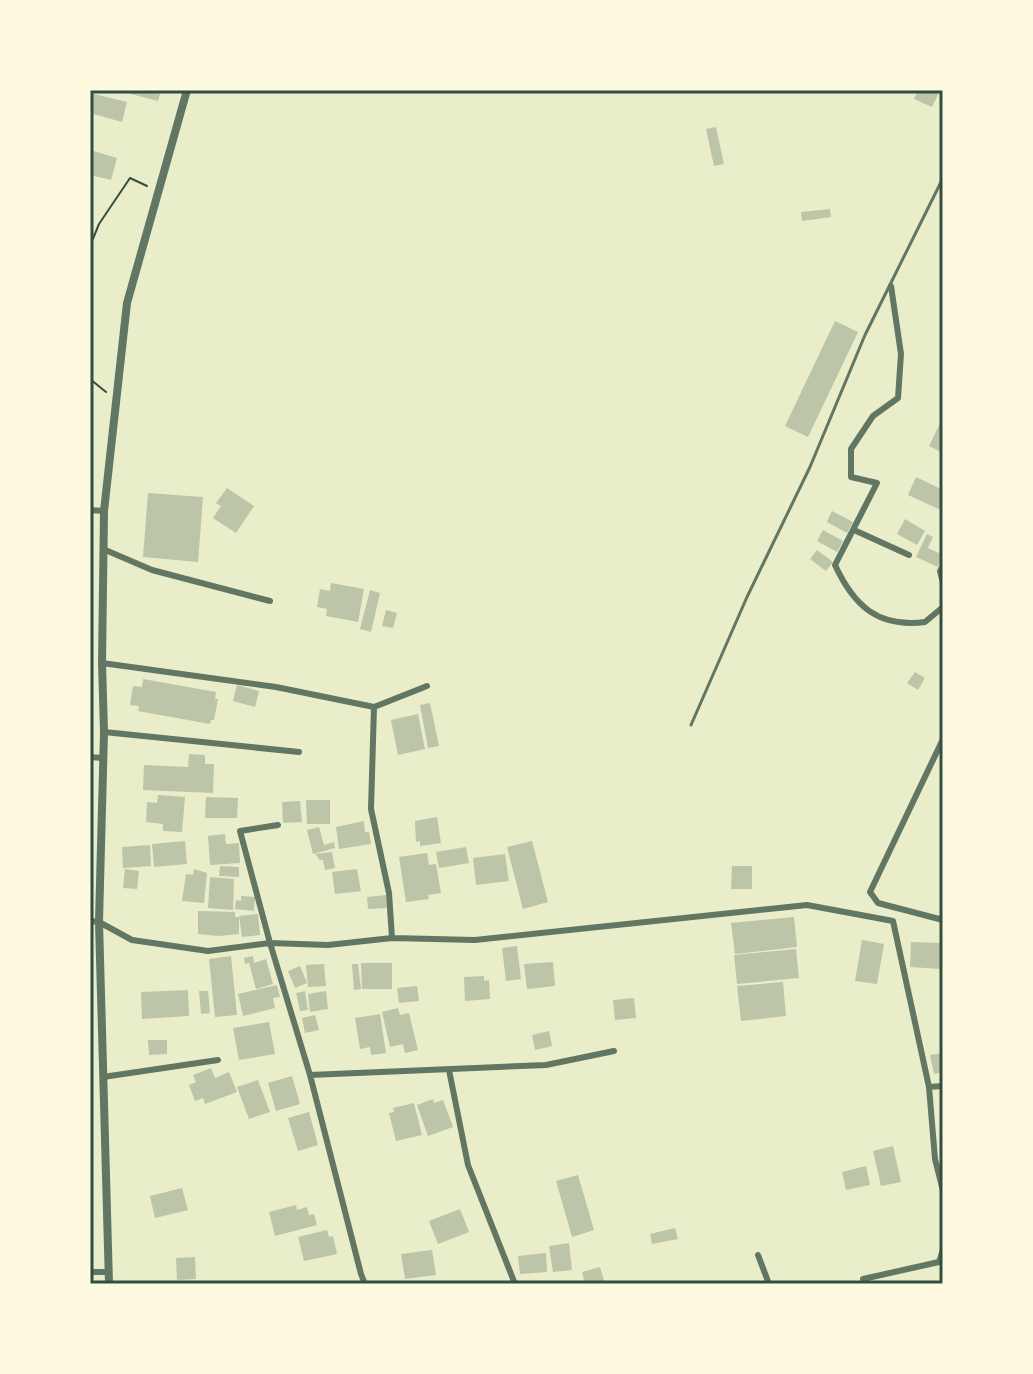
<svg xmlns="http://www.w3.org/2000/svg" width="1033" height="1374" viewBox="0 0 1033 1374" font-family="'Golos Text',sans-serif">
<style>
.building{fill:#bcc5a7}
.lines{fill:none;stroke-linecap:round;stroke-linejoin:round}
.path{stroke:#344e41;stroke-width:2}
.service{stroke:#617663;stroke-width:3}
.minor{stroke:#617663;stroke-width:6}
.tertiary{stroke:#617663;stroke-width:8}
.neatline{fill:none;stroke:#344e41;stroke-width:3}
</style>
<rect width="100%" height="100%" fill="#e9edc9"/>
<!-- building -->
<path class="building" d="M 116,90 L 161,90 L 158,101 Z
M 918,90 L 940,90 L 932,107 L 914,99 Z
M 90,93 L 127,102 L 122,122 L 90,113 Z
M 716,127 L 724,164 L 714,166 L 706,129 Z
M 90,150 L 117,158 L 111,180 L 90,175 Z
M 830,209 L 831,217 L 802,221 L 801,212 Z
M 835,321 L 858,332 L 808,437 L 785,426 Z
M 943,417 L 943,453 L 929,446 Z
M 916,477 L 943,490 L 943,511 L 908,495 Z
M 227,488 L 254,506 L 236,533 L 213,518 L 221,506 L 216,503 Z
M 148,493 L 203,497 L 198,562 L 143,557 Z
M 832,511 L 853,522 L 847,533 L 827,522 Z
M 905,519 L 925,531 L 917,545 L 897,534 Z
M 823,530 L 843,541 L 837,552 L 817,541 Z
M 927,534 L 933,537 L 928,548 L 943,555 L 938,567 L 916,557 Z
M 817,550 L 833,562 L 826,571 L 810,559 Z
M 331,583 L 364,589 L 358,622 L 326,616 L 327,609 L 317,607 L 320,589 L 330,591 Z
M 370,590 L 380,593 L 371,632 L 360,629 Z
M 386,610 L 397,613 L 393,628 L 382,626 Z
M 915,672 L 925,678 L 918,690 L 907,683 Z
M 143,679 L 216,692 L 215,699 L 218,699 L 214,720 L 211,720 L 210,724 L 138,711 L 139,706 L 130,705 L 133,686 L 142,687 Z
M 237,685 L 259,691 L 255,707 L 233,701 Z
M 430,703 L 439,746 L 428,748 L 420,705 Z
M 418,714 L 425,749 L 398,755 L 391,720 Z
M 189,754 L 205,755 L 205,764 L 214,764 L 213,793 L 143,790 L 144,765 L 188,767 Z
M 158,795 L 185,797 L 182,832 L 163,831 L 163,824 L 146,822 L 147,802 L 157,803 Z
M 206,797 L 238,798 L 237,818 L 205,818 Z
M 306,800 L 330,800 L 330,824 L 307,824 Z
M 300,801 L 302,822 L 283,823 L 282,802 Z
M 437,817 L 441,843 L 420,846 L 420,841 L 416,842 L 415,821 Z
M 364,821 L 365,832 L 369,832 L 371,844 L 339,849 L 336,827 Z
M 319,827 L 324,845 L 334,842 L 335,848 L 313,854 L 307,830 Z
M 225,834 L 226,844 L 239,843 L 240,863 L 210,865 L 208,836 Z
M 185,841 L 187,864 L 154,867 L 152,844 Z
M 532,841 L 548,902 L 523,909 L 507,847 Z
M 150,845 L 151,866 L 123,868 L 122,847 Z
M 466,847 L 469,863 L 439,868 L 436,852 Z
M 332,852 L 335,868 L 325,870 L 323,860 L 320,860 L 315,854 Z
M 427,853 L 429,865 L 436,864 L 441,893 L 428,895 L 429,899 L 406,902 L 399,857 Z
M 505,854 L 509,881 L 476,885 L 473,858 Z
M 220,866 L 239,867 L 239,877 L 219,876 Z
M 732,866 L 752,866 L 752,889 L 731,889 Z
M 125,869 L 139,871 L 137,889 L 123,888 Z
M 194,869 L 207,873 L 204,903 L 182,901 L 186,874 L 193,875 Z
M 357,869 L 361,891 L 335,894 L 332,872 Z
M 210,877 L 234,879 L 233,910 L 208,908 Z
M 386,895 L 387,908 L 368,909 L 367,897 Z
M 241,896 L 255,897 L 254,911 L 235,909 L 236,900 L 241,901 Z
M 198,911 L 235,912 L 235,917 L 239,917 L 239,934 L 219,936 L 198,934 Z
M 258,914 L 260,935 L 242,937 L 239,916 Z
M 794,917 L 797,947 L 735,954 L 731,923 Z
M 862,940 L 884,944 L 877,984 L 855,981 Z
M 911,942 L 942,943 L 941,969 L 910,967 Z
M 517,946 L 521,979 L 506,981 L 502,948 Z
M 796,949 L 799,978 L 737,984 L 734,955 Z
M 231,956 L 237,1015 L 215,1017 L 209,959 Z
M 253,956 L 254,963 L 266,959 L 273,984 L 256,989 L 249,963 L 245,964 L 244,958 Z
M 553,962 L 555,986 L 527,989 L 524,964 Z
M 361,963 L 392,963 L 392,989 L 362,989 Z
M 324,964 L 326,986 L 308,987 L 306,965 Z
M 352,964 L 358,964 L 361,989 L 354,990 Z
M 300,966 L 307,983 L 295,988 L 288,971 Z
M 484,976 L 484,981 L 489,980 L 490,999 L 465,1001 L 464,977 Z
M 783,982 L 786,1016 L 741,1021 L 737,986 Z
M 277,985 L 280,997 L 273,998 L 275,1008 L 243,1016 L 238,994 Z
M 417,986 L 419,1001 L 399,1003 L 397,988 Z
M 188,990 L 189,1016 L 142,1019 L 141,992 Z
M 199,991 L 208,991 L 210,1013 L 201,1014 Z
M 305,991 L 308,1010 L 300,1011 L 296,993 Z
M 326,991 L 328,1009 L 310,1012 L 308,994 Z
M 634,998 L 636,1018 L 615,1020 L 613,1000 Z
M 398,1008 L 400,1015 L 409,1013 L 418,1050 L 405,1053 L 403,1044 L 390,1047 L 382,1012 Z
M 380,1014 L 386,1053 L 371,1055 L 370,1047 L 360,1049 L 355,1018 Z
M 315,1015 L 319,1030 L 305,1033 L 302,1018 Z
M 269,1022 L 275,1054 L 239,1060 L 233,1028 Z
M 549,1031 L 552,1046 L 535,1050 L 532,1035 Z
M 148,1040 L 167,1040 L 167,1054 L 149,1055 Z
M 943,1053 L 943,1072 L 934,1074 L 930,1055 Z
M 211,1068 L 215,1078 L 229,1072 L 237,1092 L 205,1104 L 203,1098 L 195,1101 L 189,1085 L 196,1082 L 193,1075 Z
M 292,1076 L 300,1104 L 276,1111 L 268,1083 Z
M 258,1080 L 270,1112 L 249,1119 L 237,1087 Z
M 433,1099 L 434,1103 L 443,1100 L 453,1127 L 428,1136 L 417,1105 Z
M 414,1103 L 422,1135 L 396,1141 L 389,1113 L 394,1112 L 393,1108 Z
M 309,1112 L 318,1145 L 298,1151 L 288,1118 Z
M 893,1146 L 901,1182 L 881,1186 L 873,1151 Z
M 866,1166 L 870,1185 L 846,1190 L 842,1172 Z
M 578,1175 L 594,1230 L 572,1237 L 556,1181 Z
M 182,1188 L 188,1210 L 155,1218 L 150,1196 Z
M 296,1205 L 297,1210 L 307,1207 L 309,1215 L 314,1214 L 317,1225 L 275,1236 L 269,1212 Z
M 460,1209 L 469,1232 L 438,1244 L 429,1221 Z
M 675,1228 L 678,1239 L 652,1244 L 650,1234 Z
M 327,1230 L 329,1237 L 333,1236 L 337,1254 L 304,1261 L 298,1237 Z
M 569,1243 L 572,1270 L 553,1272 L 549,1246 Z
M 432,1250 L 436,1275 L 405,1279 L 401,1254 Z
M 546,1253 L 547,1272 L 520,1274 L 518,1256 Z
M 195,1257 L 196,1279 L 177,1280 L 176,1258 Z
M 600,1267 L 605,1284 L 585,1284 L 582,1272 Z"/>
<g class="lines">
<!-- path -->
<path class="path" d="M 90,246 L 99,224 L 130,178 L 147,186
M 90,318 L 90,349
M 90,379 L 106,392"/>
<!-- service -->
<path class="service" d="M 691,725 L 747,597 L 810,467 L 865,335 L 943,178"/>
<!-- minor -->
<path class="minor" d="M 891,286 L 901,354 L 898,398 L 873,416 L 851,449 L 851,477 L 877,483 L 835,565 C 854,606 878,628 925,622 L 943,607
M 90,510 L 104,511
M 854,530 L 909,555
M 103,549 L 152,570 L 270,601
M 943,566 L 940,571 L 943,583
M 102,663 L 276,687 L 374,707 L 427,686
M 374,707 L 371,809 L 389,893 L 392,938
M 104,732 L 299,752
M 943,739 L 870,892 L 878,903 L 943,920
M 90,757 L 103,758
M 278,825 L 240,831 L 270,943 L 310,1075 L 361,1274 L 365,1284
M 90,921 L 99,922 L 132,940 L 208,951 L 270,943 L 328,945 L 392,938 L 475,940 L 807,905 L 893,921 L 929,1087 L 935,1159 L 943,1191
M 449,1070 L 468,1165 L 515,1284
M 310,1075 L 546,1065 L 614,1051
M 103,1077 L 218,1060
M 929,1087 L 943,1086
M 758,1255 L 769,1284
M 90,1272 L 108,1272
M 863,1279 L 939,1262 L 943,1250"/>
<!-- tertiary -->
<path class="tertiary" d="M 109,1284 L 99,922 L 104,732 L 102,663 L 104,511 L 127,303 L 187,90"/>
</g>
<!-- border -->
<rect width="1033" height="1374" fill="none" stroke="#fefae0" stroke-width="184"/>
<rect x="92" y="92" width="849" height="1190" class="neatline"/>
</svg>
